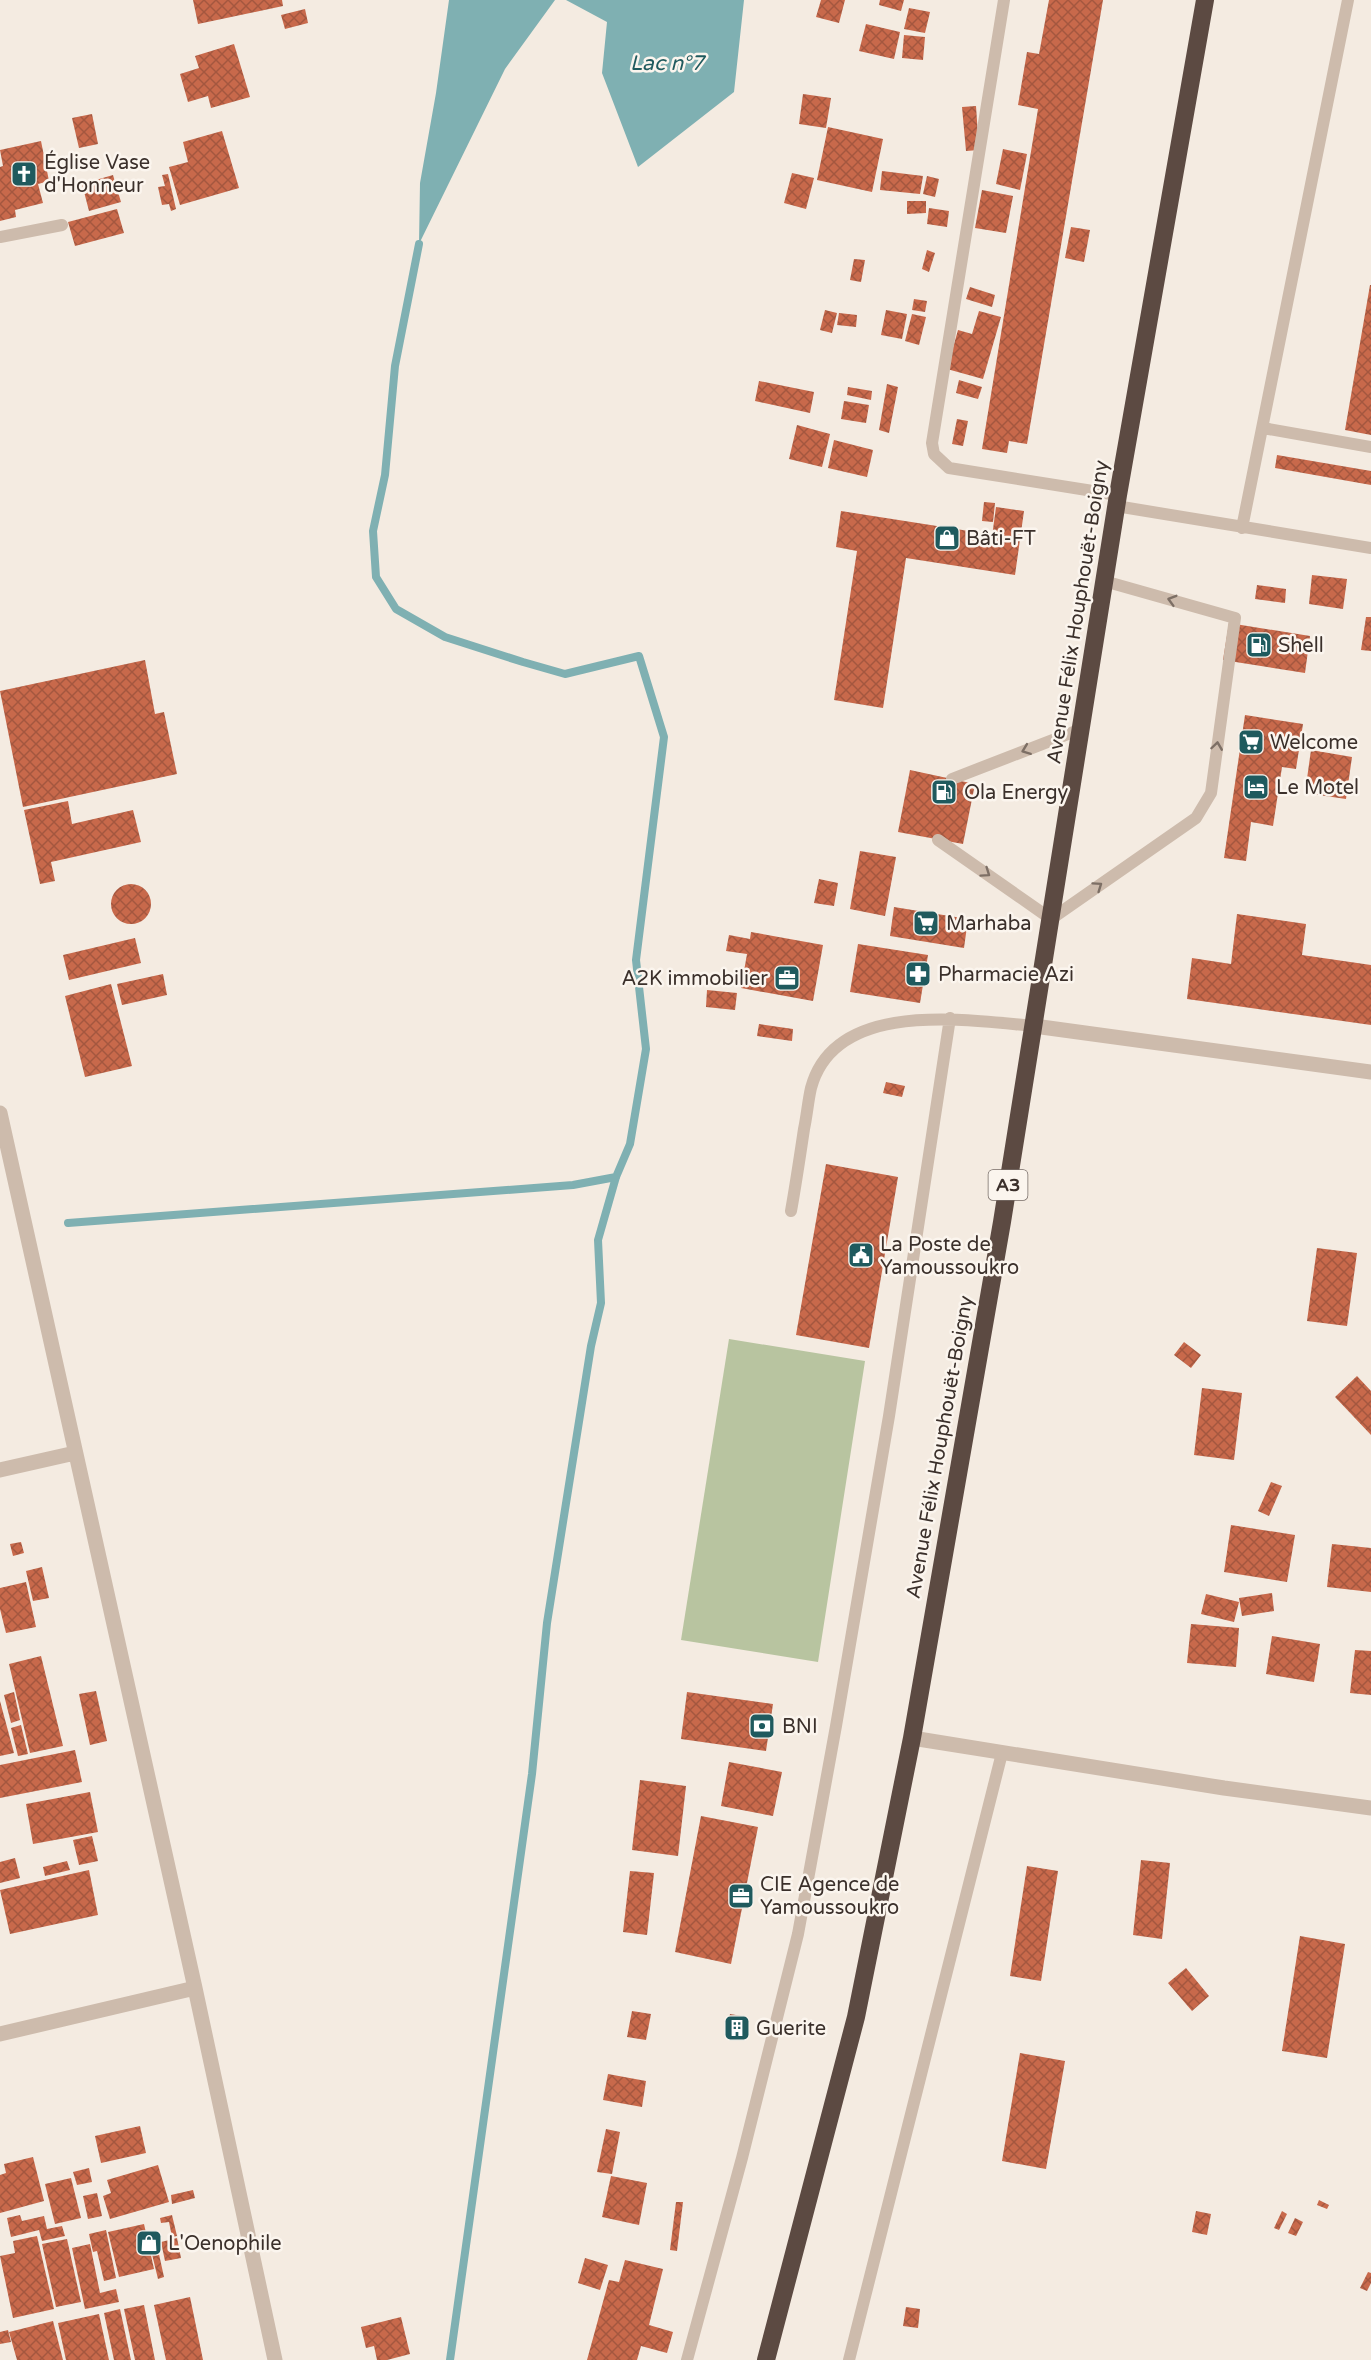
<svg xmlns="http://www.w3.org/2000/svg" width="1371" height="2360" viewBox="0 0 1371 2360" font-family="'Varela Round',sans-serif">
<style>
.grass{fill:#b8c4a0}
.water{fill:#7fb0b2}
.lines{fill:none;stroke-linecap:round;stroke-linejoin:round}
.stream{stroke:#7fb0b2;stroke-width:8}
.building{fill:url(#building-cross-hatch)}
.lane{stroke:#cdbbac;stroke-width:12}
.street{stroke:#cdbbac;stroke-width:15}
.highway{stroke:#5c4a42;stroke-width:18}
.oneway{stroke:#7d6f65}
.labels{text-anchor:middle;stroke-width:5;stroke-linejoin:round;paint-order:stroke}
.shield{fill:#fbf5ee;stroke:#756b66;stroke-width:1.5}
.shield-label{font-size:18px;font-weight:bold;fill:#3b302b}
.poi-label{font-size:20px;fill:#3b302b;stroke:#fbf5ee;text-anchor:start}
.street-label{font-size:20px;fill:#3b302b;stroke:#fbf5ee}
.water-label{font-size:21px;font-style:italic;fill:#1f5a5e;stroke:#fbf5ee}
</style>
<defs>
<pattern id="building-cross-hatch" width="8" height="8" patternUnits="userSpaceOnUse" patternTransform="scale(1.5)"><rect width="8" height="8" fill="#c8694b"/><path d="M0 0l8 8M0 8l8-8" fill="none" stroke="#a4573f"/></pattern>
</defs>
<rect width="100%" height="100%" fill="#f4ebe1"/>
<!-- grass -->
<path class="grass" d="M 729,1339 L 865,1361 L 818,1662 L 681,1640 Z"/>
<!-- water -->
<path class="water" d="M 449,0 L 555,0 L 505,69 L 419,244 L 420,183 L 436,93 Z
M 566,0 L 744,0 L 734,92 L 638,167 L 602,73 L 607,22 Z"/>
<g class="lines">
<!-- stream -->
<path class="stream" d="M 419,244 L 395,366 L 385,475 L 373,531 L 376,577 L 396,609 L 445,637 L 523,662 L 565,674 L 639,656 L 664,737 L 636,960 L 646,1049 L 630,1144 L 616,1177 L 598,1240 L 601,1303 L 591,1346 L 547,1623 L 532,1774 L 450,2360
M 68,1223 L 573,1185 L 616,1177"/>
</g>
<!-- building -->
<path class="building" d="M 193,0 L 282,0 L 283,6 L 198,24 Z
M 821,0 L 845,0 L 839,23 L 816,17 Z
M 880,0 L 904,0 L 901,11 L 879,5 Z
M 1049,0 L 1103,0 L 1027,444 L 1009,441 L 1007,453 L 982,449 L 1038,109 L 1018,105 L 1027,52 L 1039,54 Z
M 909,8 L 930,12 L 925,33 L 904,29 Z
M 305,9 L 308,23 L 285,29 L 281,15 Z
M 866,24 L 900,32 L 894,59 L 859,51 Z
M 904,35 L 925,37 L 923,60 L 902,58 Z
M 234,44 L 250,97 L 211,108 L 208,96 L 188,102 L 180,74 L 199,68 L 195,56 Z
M 803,94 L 831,98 L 826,128 L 799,124 Z
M 976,106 L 979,150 L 966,151 L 962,107 Z
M 92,114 L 98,144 L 79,148 L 72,118 Z
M 828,127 L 883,139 L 872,192 L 817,180 Z
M 222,131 L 239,188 L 180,205 L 169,167 L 188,162 L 183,142 Z
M 41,141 L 49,181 L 38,184 L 43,203 L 15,210 L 16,217 L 0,221 L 0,167 L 3,166 L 0,150 Z
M 1003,149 L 1027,154 L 1020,190 L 996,184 Z
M 882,171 L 923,176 L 920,194 L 880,190 Z
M 792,173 L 814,178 L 806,209 L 784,203 Z
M 168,174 L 176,209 L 171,211 L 169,204 L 162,205 L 158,187 L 165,186 L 162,175 Z
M 113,175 L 121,202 L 89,211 L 82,184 Z
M 927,176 L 939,179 L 935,197 L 923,194 Z
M 982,190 L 1013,196 L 1006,233 L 975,228 Z
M 907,201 L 926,201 L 926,213 L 907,214 Z
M 929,208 L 949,211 L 947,227 L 927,224 Z
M 117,209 L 124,233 L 75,246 L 68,222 Z
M 1071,227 L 1090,230 L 1084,262 L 1065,258 Z
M 927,250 L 935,253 L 929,272 L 922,269 Z
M 854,259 L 865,260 L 861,282 L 850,280 Z
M 1370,285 L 1371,285 L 1371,435 L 1345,430 Z
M 970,287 L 995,295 L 992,307 L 966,299 Z
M 914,299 L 927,301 L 925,312 L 912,310 Z
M 825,310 L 837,313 L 832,333 L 820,330 Z
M 886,310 L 907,314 L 902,339 L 881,335 Z
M 979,311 L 1001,317 L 983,379 L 947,369 L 958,330 L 972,334 Z
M 839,313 L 857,315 L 856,327 L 837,325 Z
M 912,314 L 926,317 L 919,345 L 905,341 Z
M 959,380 L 982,387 L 978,399 L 956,393 Z
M 759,381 L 814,392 L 810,413 L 755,401 Z
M 887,384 L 898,387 L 889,433 L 879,430 Z
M 848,387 L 872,391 L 871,400 L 847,395 Z
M 844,401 L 869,405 L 866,423 L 841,419 Z
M 957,419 L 968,421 L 963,446 L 952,444 Z
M 797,425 L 830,434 L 822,467 L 789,459 Z
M 834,440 L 873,450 L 867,477 L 828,468 Z
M 1277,455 L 1371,471 L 1371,485 L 1275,468 Z
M 984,502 L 995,503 L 993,522 L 982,521 Z
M 996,507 L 1024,511 L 1015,575 L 906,558 L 883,708 L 834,700 L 857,551 L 836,547 L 841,511 L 988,534 L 986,543 L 991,544 Z
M 1312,575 L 1347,579 L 1343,609 L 1309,604 Z
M 1257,585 L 1286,589 L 1285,603 L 1255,599 Z
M 1366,617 L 1371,617 L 1371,651 L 1361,650 Z
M 1229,623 L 1310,636 L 1305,673 L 1223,660 Z
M 145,660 L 155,714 L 164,712 L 177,774 L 23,807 L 0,691 Z
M 1245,715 L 1303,724 L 1296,769 L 1282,767 L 1273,826 L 1251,822 L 1246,861 L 1224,858 Z
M 1311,750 L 1352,757 L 1346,799 L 1305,793 Z
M 910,770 L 975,784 L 963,844 L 898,832 Z
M 68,801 L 72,824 L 133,810 L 141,842 L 51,862 L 55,881 L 40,884 L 24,810 Z
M 860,851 L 896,857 L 885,916 L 850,909 Z
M 819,879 L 838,883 L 834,906 L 814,903 Z
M111 904a20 20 0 1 1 40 0a20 20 0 1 1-40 0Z
M 894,907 L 968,919 L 964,948 L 890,936 Z
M 1237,914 L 1306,924 L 1302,955 L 1371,965 L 1371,1025 L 1187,999 L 1192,958 L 1231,964 Z
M 751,932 L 823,945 L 813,1001 L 741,988 L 747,954 L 726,951 L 729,935 L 750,939 Z
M 135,938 L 141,963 L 69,980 L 63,955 Z
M 858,944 L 928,955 L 920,1003 L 850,992 Z
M 163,974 L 167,995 L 122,1005 L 117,984 Z
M 111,984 L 132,1066 L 85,1077 L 65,996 Z
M 707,990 L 737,993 L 735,1010 L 706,1007 Z
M 759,1024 L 793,1029 L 792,1041 L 757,1036 Z
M 886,1082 L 905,1086 L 902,1097 L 883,1093 Z
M 826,1164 L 898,1177 L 869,1348 L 796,1335 Z
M 1317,1248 L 1357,1253 L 1347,1326 L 1307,1321 Z
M 1184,1342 L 1201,1355 L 1191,1368 L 1174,1355 Z
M 1357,1376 L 1371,1391 L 1371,1435 L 1335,1397 Z
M 1202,1388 L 1242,1393 L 1234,1460 L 1194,1455 Z
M 1271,1482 L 1282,1486 L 1269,1516 L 1258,1511 Z
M 1231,1525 L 1295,1535 L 1287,1582 L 1224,1572 Z
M 21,1542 L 24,1553 L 13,1556 L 10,1544 Z
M 1332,1544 L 1371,1548 L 1371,1592 L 1327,1587 Z
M 42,1567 L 49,1598 L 33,1601 L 26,1571 Z
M 26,1582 L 36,1627 L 6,1633 L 0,1609 L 0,1588 Z
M 1272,1593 L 1274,1611 L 1242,1616 L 1239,1598 Z
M 1206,1594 L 1239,1602 L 1234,1622 L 1201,1614 Z
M 1191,1624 L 1239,1628 L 1236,1667 L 1187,1663 Z
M 1272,1636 L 1320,1644 L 1314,1682 L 1266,1674 Z
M 1355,1650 L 1371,1651 L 1371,1695 L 1350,1693 Z
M 41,1656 L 63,1746 L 30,1753 L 9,1664 Z
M 96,1691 L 107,1741 L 90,1745 L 79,1694 Z
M 14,1692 L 20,1720 L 11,1723 L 4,1695 Z
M 687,1692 L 773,1704 L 766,1751 L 681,1739 Z
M 0,1701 L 14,1753 L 0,1756 Z
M 21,1725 L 28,1754 L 18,1756 L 11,1728 Z
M 75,1750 L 82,1782 L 0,1798 L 0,1765 Z
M 729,1762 L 782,1772 L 773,1816 L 721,1806 Z
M 640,1780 L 686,1786 L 678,1856 L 632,1850 Z
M 90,1792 L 98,1832 L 33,1844 L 26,1804 Z
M 701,1816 L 758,1827 L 731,1964 L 675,1952 Z
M 92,1836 L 98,1861 L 79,1865 L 73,1840 Z
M 15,1858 L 20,1878 L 0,1883 L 0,1862 Z
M 1141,1860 L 1170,1863 L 1162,1939 L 1133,1935 Z
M 67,1861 L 70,1870 L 45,1876 L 43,1867 Z
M 1027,1866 L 1058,1871 L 1041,1981 L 1010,1976 Z
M 89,1870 L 98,1915 L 10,1934 L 0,1890 Z
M 630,1871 L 654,1873 L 647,1935 L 623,1932 Z
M 1300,1936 L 1345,1944 L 1327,2058 L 1282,2051 Z
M 1186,1968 L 1209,1996 L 1192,2011 L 1168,1983 Z
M 632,2011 L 651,2014 L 646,2040 L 627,2037 Z
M 730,2014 L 748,2017 L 744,2037 L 726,2034 Z
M 1020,2053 L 1065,2061 L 1046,2169 L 1002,2161 Z
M 608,2074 L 646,2081 L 642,2107 L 603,2100 Z
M 140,2126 L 146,2153 L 101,2163 L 95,2136 Z
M 606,2129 L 620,2132 L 612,2174 L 597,2172 Z
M 33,2157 L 44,2201 L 0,2213 L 0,2175 L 6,2173 L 4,2164 Z
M 158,2165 L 169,2202 L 110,2219 L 103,2196 L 111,2193 L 107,2180 Z
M 89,2168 L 92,2182 L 77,2185 L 73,2172 Z
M 611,2176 L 647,2183 L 639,2225 L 602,2217 Z
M 71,2178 L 81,2218 L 55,2224 L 45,2184 Z
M 193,2190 L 195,2198 L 172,2204 L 171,2195 Z
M 97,2193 L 102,2216 L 88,2219 L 83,2196 Z
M 1319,2200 L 1329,2205 L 1327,2209 L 1317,2205 Z
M 676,2202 L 683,2202 L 677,2251 L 670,2250 Z
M 1196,2211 L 1211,2214 L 1207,2235 L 1192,2232 Z
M 1282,2211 L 1287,2214 L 1279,2230 L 1274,2228 Z
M 20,2215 L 22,2221 L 44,2216 L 47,2229 L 62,2226 L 65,2236 L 42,2241 L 39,2230 L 11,2237 L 7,2218 Z
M 172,2215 L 177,2236 L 172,2237 L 169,2222 L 161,2223 L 160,2218 Z
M 1295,2218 L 1303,2222 L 1296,2236 L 1288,2233 Z
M 144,2224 L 154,2269 L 119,2277 L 108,2232 Z
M 106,2230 L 116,2278 L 104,2281 L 97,2251 L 93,2252 L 89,2234 Z
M 37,2236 L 54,2309 L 13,2318 L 0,2256 L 15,2253 L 13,2241 Z
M 177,2238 L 181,2258 L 165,2261 L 161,2242 Z
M 67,2239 L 81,2302 L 56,2307 L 42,2244 Z
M 90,2244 L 100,2293 L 116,2289 L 119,2302 L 85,2309 L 72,2248 Z
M 157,2245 L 164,2277 L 158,2279 L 150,2246 Z
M 585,2258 L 608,2265 L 600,2290 L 578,2283 Z
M 625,2260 L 663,2269 L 649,2325 L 673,2332 L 667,2353 L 641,2346 L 637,2360 L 587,2360 L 609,2280 L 619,2282 Z
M 1368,2272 L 1371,2273 L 1371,2283 L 1367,2291 L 1360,2288 Z
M 190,2297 L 203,2360 L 166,2360 L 154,2305 Z
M 144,2305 L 155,2360 L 135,2360 L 124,2309 Z
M 906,2307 L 920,2309 L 918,2328 L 903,2326 Z
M 120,2309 L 131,2360 L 114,2360 L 104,2313 Z
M 99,2314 L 109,2360 L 66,2360 L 58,2323 Z
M 401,2317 L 410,2354 L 387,2360 L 377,2360 L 374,2346 L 366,2348 L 361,2327 Z
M 53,2321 L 63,2360 L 17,2360 L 9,2332 Z
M 8,2330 L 11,2342 L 0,2344 L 0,2332 Z"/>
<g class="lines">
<!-- lane -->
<path class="lane" d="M 1004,0 L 932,443 L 934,454 L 949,468 L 1118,495
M 0,237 L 62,225
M 1263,428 L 1371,447
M 1116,506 L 1371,548
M 1242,528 L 1348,0
M 952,779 L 1081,729
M 938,840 L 1051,919 L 1196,818 L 1211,793 L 1235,618 L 1104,581
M 791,1211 C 796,1183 800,1156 804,1129 C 807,1115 808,1101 811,1088 C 835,999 965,1020 1034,1026
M 687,2360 L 742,2158 L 798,1934 L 836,1726 L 889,1416 L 950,1018
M 849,2360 L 1002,1753"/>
<!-- street -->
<path class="street" d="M 1034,1026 L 1371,1072
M 0,1113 L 195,1988 L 275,2360
M 0,1470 L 75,1453
M 912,1738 L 1224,1788 L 1371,1808
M 0,2034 L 195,1988"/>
<!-- highway -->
<path class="highway" d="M 766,2360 L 856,2017 L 912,1738 L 1002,1222 L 1118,495 L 1205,0"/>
</g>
<!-- one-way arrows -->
<defs><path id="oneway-chevron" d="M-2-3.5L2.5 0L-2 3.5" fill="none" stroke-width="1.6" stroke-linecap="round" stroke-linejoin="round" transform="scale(1.5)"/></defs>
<g class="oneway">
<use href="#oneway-chevron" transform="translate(1172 600) rotate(-164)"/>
<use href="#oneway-chevron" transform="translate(1217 746) rotate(-82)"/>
<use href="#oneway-chevron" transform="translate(1026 750) rotate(159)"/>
<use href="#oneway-chevron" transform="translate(986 873) rotate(35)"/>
<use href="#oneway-chevron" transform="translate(1098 886) rotate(-35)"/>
</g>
<!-- icons -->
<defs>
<g id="church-square" transform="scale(1.35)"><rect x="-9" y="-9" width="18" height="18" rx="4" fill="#1f5a5e" stroke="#fbf5ee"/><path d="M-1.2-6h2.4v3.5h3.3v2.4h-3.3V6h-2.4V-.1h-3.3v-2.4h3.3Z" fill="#fff"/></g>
<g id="shop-square" transform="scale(1.35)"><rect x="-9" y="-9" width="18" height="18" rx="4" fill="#1f5a5e" stroke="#fbf5ee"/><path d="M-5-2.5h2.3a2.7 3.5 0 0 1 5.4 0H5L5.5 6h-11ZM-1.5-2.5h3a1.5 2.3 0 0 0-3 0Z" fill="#fff"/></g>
<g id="fuel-square" transform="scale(1.35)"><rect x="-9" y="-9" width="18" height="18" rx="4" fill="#1f5a5e" stroke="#fbf5ee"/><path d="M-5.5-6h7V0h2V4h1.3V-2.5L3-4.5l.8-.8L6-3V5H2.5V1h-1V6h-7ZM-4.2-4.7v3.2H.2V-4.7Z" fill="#fff"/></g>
<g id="supermarket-square" transform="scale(1.35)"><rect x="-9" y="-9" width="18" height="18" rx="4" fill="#1f5a5e" stroke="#fbf5ee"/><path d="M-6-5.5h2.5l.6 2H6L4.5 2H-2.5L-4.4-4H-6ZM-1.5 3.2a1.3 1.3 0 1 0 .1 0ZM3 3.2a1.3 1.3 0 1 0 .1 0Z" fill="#fff"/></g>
<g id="hotel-square" transform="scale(1.35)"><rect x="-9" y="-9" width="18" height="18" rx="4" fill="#1f5a5e" stroke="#fbf5ee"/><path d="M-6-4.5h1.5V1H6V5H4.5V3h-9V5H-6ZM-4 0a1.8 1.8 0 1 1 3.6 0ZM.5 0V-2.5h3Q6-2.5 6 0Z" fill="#fff"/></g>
<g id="pharmacy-square" transform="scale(1.35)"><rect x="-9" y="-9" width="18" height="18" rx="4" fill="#1f5a5e" stroke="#fbf5ee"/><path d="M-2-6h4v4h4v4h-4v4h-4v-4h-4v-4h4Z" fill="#fff"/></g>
<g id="office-square" transform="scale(1.35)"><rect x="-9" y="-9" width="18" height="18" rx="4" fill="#1f5a5e" stroke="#fbf5ee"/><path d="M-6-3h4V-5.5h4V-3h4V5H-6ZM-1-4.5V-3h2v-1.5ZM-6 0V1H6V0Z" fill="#fff"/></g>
<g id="civic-square" transform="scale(1.35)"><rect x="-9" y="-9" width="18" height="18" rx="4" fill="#1f5a5e" stroke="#fbf5ee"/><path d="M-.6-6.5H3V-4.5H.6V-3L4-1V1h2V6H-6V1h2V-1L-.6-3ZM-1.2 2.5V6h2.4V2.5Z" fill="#fff"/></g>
<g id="bank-square" transform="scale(1.35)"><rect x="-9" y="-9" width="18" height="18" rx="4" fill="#1f5a5e" stroke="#fbf5ee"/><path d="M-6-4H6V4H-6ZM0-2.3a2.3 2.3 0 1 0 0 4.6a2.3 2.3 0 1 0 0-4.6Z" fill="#fff"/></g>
<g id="building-square" transform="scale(1.35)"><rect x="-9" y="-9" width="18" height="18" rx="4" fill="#1f5a5e" stroke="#fbf5ee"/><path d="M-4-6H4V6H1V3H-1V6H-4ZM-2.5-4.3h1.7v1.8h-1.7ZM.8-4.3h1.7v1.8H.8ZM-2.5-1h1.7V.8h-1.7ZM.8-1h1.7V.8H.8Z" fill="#fff"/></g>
</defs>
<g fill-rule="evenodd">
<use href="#church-square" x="24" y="174"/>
<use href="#shop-square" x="947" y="538"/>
<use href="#fuel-square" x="1259" y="645"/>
<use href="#supermarket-square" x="1251" y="742"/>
<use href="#hotel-square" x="1256" y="787"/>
<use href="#fuel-square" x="944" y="792"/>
<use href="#supermarket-square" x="926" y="923"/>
<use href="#pharmacy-square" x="918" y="974"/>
<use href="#office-square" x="787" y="978"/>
<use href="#civic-square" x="861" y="1255"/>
<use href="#bank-square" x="762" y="1726"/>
<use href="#office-square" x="741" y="1896"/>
<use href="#building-square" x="737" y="2028"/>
<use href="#shop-square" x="149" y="2243"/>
</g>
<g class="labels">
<!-- shield labels -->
<rect class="shield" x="988.5" y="1170" width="39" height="30" rx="4.5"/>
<g class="shield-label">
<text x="1008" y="1191">A3</text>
</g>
<!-- poi labels -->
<g class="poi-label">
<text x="44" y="169">Église Vase<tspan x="44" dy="23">d'Honneur</tspan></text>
<text x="966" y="545">Bâti-FT</text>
<text x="1278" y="652">Shell</text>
<text x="1270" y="749">Welcome</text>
<text x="1276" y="794">Le Motel</text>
<text x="964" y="799">Ola Energy</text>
<text x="946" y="930">Marhaba</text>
<text x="938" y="981">Pharmacie Azi</text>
<text x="768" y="985" text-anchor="end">A2K immobilier</text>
<text x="880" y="1251">La Poste de<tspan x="880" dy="23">Yamoussoukro</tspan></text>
<text x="782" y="1733">BNI</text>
<text x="760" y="1891">CIE Agence de<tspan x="760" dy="23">Yamoussoukro</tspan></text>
<text x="756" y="2035">Guerite</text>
<text x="168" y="2250">L'Oenophile</text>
</g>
<!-- street labels -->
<g class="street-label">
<text transform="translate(1077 612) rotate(-81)" y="7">Avenue Félix Houphouët-Boigny</text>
<text transform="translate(939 1447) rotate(-80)" y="7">Avenue Félix Houphouët-Boigny</text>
</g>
<!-- water labels -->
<g class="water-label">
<text x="667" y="70">Lac n°7</text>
</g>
</g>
</svg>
